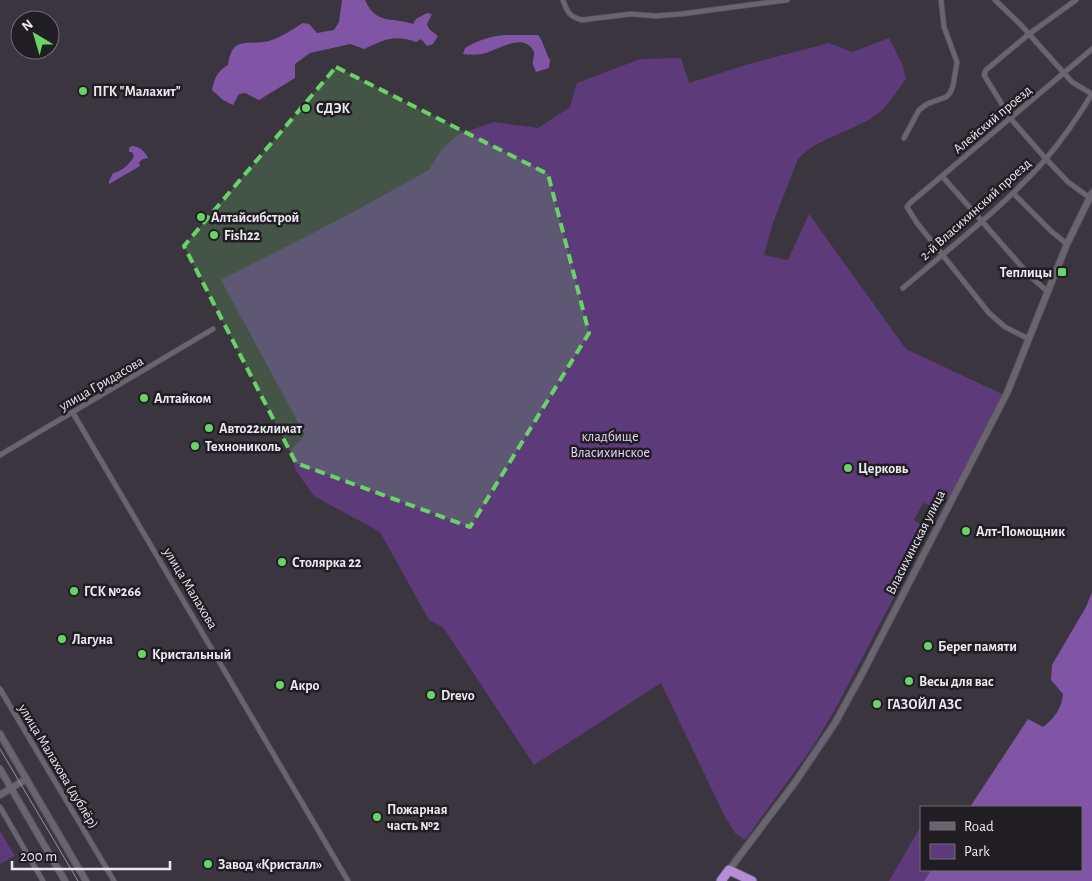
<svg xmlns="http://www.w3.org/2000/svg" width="1092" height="881" viewBox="0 0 1092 881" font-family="'Alegreya Sans',sans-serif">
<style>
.green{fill:#5d3a79}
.forest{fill:#8155a5}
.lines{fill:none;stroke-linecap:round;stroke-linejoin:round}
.street-casing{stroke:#56515b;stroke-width:6}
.secondary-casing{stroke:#56515b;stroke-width:8}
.highway-casing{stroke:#56515b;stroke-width:11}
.street{stroke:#6a6470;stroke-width:4.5}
.secondary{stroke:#6a6470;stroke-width:6}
.highway{stroke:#b48dd7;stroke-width:9}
.tram{stroke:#96929b;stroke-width:1}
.marked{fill:#68d465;fill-opacity:0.2;stroke:#68d465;stroke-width:4;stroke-dasharray:10 6;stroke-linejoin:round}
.poi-dot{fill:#68d465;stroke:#201e23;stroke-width:2}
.labels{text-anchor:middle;stroke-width:5;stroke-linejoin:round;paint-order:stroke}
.poi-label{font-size:14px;font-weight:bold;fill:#ebe8ef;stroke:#201e23;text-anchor:start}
.street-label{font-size:14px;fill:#ebe8ef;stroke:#201e23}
.park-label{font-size:14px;fill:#e7d1fd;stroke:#201e23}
</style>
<rect width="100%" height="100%" fill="#3b3540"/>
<!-- green -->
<path class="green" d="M 889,38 L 903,66 L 906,79 C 898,89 891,101 882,110 C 858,132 820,135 798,159 L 773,223 L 764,255 L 788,260 L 809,214 L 906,349 L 1002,394 L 949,497 L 929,505 L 923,503 L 914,520 L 929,530 L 837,706 L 814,745 L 745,840 L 735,833 L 724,815 L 661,683 L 534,765 L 443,627 L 429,620 L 380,532 L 314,496 L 296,471 L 291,450 L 305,435 L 221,280 L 346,216 L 429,170 L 442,149 L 459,134 L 494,122 L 538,128 L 570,107 L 577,83 L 640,59 L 681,58 L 689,83 L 749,64 L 829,43 L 852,52 Z
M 921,826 L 921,870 L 931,870 L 924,881 L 889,881 Z
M 0,831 L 15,856 L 0,864 Z"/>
<!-- forest -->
<path class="forest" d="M 342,0 L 365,0 C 376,25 392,17 413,24 L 416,19 L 427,13 L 432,14 L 427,24 L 429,29 L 438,36 L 433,44 L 427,46 L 421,39 L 416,42 C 394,34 384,40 364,49 L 350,44 L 328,49 L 310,53 L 295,64 L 295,78 L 259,100 L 245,93 L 239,94 L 233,105 L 223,100 L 212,90 C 215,77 217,72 228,65 C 232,35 247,46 269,41 C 280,38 293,29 303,23 L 309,24 L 317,33 L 334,30 L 339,22 Z
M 506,35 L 538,35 C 544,42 545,52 550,60 L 549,68 L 536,72 C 535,69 534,67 533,65 C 532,59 536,55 533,50 C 523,33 499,49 486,53 C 478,55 471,55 463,54 L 465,48 C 478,40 491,36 506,35 Z
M 132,146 C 139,146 145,151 148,158 L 143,159 L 139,162 L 140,166 L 109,184 L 109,181 L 113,173 C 121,172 130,164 134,156 L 132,152 L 129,152 L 129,148 Z
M 1092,592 L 1092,881 L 924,881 L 931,870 L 1081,870 L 1081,807 L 970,807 L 1028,719 L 1043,727 C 1054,719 1062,708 1063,694 L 1051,680 L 1052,665 L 1086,607 Z"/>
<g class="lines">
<!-- street casing -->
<g class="street-casing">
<path id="street" d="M 563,0 C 567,12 570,17 582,20 L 631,14 L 655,16 L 681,14 L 787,0
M 995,0 L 1021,25 L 1072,82 L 1092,94
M 1076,0 L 1029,34 L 986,70 L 984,75 L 1011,119 L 1046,159 L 1068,182 L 1090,198
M 904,138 L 919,110 L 927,104 L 946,97 L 950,93 L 953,86 L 957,62 L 944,27 L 941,0
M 942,176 L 1030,276 L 1048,292
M 1013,193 L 1051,231 L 1067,244
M 903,288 C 951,247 1003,207 1045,160 C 1063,139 1078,117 1092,94
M 1029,339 L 1005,327 L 989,313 L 917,223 L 907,207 L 910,203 L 1092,49
M 73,413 L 348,881
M 0,455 L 213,329
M 0,689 L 114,881
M 0,807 L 43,881"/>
</g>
<!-- secondary casing -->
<g class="secondary-casing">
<path id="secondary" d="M 0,734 L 86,881
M 0,769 L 65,881
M 0,795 L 26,779
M 729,870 L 796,781 L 835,723 L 863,672 L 946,511 L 1007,393 L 1067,244 L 1092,193"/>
</g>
<!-- highway casing -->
<g class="highway-casing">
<path id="highway" d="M 721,881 L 729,870 L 752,881"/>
</g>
<!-- street -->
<use href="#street" class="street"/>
<!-- secondary -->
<use href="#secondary" class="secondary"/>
<!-- highway -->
<use href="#highway" class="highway"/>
<!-- tram -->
<path class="tram" d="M 0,749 L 78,881"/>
</g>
<!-- marked area -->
<path class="marked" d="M 336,67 L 548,174 L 589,333 L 470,527 L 296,463 L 184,246 Z"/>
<!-- markers -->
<g class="poi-dot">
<circle cx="83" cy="91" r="5"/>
<circle cx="306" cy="108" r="5"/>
<circle cx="201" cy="217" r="5"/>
<circle cx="214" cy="235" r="5"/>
<rect x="1057" y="267" width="10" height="10" rx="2.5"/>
<circle cx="144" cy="398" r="5"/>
<circle cx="209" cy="428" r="5"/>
<circle cx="195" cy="446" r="5"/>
<circle cx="848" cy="468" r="5"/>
<circle cx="966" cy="531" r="5"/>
<circle cx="282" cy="562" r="5"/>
<circle cx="74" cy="591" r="5"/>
<circle cx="62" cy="639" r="5"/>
<circle cx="928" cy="646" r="5"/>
<circle cx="142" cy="654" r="5"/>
<circle cx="909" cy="681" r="5"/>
<circle cx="280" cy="685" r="5"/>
<circle cx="431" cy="695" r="5"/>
<circle cx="877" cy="704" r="5"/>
<circle cx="377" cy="817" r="5"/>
<circle cx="208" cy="864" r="5"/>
</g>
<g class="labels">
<!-- poi labels -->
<g class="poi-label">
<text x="93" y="96">ПГК "Малахит"</text>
<text x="316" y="113">СДЭК</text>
<text x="211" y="222">Алтайсибстрой</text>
<text x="224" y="240">Fish22</text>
<text x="1052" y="277" text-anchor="end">Теплицы</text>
<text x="154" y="403">Алтайком</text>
<text x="219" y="433">Авто22климат</text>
<text x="205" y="451">Технониколь</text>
<text x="858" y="473">Церковь</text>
<text x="976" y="536">Алт-Помощник</text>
<text x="292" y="567">Столярка 22</text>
<text x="84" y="596">ГСК №266</text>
<text x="72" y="644">Лагуна</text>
<text x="938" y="651">Берег памяти</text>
<text x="152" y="659">Кристальный</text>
<text x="919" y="686">Весы для вас</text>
<text x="290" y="690">Акро</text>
<text x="441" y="700">Drevo</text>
<text x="887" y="709">ГАЗОЙЛ АЗС</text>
<text x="387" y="814">Пожарная<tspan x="387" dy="16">часть №2</tspan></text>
<text x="218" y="869">Завод «Кристалл»</text>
</g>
<!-- street labels -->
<g class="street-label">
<text transform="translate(992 119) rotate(-40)" y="5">Алейский проезд</text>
<text transform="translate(975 209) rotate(-42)" y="5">2-й Власихинский проезд</text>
<text transform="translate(101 383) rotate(-30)" y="5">улица Гридасова</text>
<text transform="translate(915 542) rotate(-63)" y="5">Власихинская улица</text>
<text transform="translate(191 588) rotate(59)" y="5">улица Малахова</text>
<text transform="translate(59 766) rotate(59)" y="5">улица Малахова (дублёр)</text>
</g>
<!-- park labels -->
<g class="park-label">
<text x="610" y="441">кладбище<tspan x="610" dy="16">Власихинское</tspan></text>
</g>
</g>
<!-- legend -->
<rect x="920" y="806" width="162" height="65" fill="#201e23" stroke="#716f75"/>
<rect x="930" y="822" width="25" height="8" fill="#6a6470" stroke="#716f75"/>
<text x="964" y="831" font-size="15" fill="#ebe8ef">Road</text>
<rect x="930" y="844" width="25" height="15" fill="#5d3a79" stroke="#716f75"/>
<text x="964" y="856" font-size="15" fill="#ebe8ef">Park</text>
<!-- north arrow -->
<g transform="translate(35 35) rotate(322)"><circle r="24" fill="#201e23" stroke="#716f75"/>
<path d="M0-4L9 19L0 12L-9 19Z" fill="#68d465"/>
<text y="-8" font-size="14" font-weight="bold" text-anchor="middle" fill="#ebe8ef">N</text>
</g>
<!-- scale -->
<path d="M12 861v8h158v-8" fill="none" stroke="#ebe8ef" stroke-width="2.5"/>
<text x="20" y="861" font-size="15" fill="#ebe8ef" stroke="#201e23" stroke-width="4" paint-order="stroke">200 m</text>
</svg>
